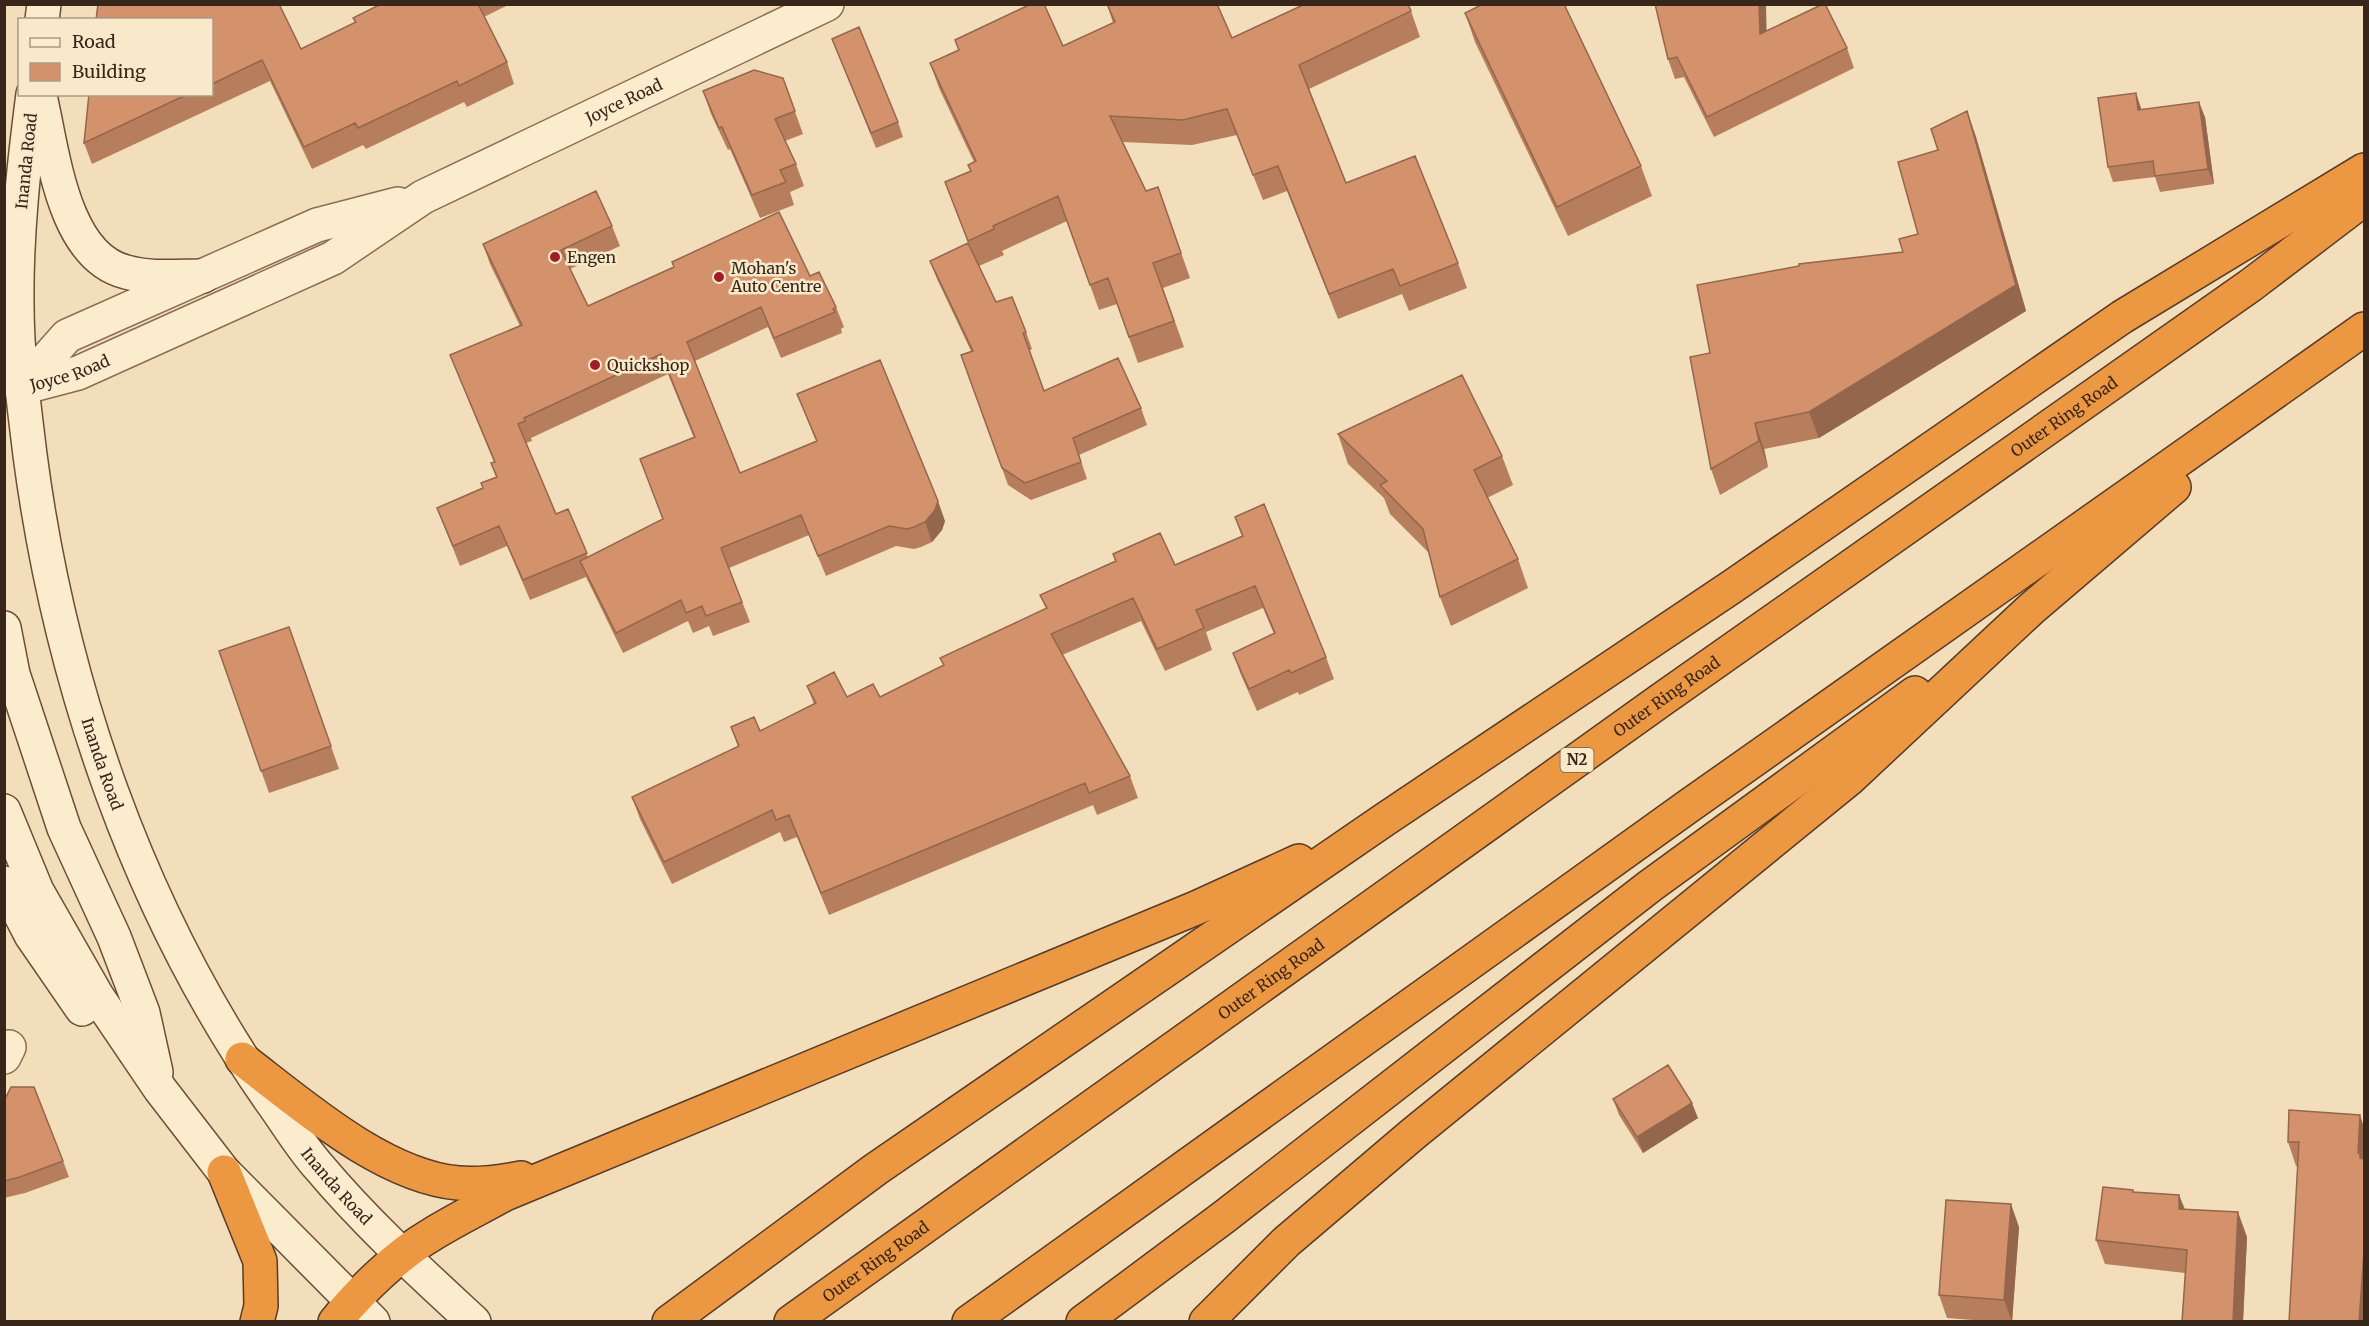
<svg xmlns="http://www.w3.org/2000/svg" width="2369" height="1326" viewBox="0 0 2369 1326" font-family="Merriweather,serif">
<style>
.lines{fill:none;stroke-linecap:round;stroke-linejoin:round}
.minor-casing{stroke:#8a6d53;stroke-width:36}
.secondary-casing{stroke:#6c4e37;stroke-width:36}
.motorway-casing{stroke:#573b28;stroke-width:36}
.minor{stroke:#fcecce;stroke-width:33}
.secondary{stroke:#fcecce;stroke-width:33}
.motorway{stroke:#ec9741;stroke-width:33}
.wall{fill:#b67e5d;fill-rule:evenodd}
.shaded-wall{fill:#94664c}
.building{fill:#d4926c;stroke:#94664c;stroke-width:1.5}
.poi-dot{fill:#9f1d25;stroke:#f9e9cb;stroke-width:2}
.labels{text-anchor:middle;stroke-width:5;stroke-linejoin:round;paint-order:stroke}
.shield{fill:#f9e9cb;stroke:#72604f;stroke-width:1.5}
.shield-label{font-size:15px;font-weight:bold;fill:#38261a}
.street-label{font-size:16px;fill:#38261a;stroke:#f9e9cb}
.poi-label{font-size:16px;fill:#38261a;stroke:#f9e9cb;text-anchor:start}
</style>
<rect width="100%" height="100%" fill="#f2deba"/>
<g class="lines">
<!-- minor casing -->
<g class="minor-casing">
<g id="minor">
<path id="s1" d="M 21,388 L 78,373 L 333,258 L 423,197 L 827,4"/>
<path d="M 21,388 L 67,336 L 317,225 L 398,204"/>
<path d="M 4,1057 L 9,1047"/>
</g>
</g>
<!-- secondary casing -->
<g class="secondary-casing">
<g id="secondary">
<path d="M 42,20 L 44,4"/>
<path id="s2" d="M 33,94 C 24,164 16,235 17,305 C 17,355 24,405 30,455 C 60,683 138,911 271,1101 C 287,1123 301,1147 319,1167 C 366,1223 420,1272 474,1322"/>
<path d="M 40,96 C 53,150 62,256 126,272 C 151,279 177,276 203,276"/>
<path d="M 4,628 L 13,674 L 64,828 L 114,937 L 143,1013 L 156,1072"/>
<path d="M 4,811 L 37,891 L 97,996 L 160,1089 L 224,1172 L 373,1322"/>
<path d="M 4,883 L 31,935 L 82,1009"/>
</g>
</g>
<!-- motorway casing -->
<g class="motorway-casing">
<g id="motorway">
<path d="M 242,1059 C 301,1104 382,1176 458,1183 C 479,1185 500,1182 521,1178"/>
<path d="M 224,1172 L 260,1261 L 261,1306 L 257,1322"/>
<path d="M 335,1322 C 360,1291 397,1255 431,1235 C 455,1220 480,1208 505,1194 L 1196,908 L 1299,861"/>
<path d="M 669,1322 L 876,1169 L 1384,820 L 1733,586 L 2122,317 L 2364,170"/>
<path id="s3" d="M 791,1322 L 1661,700 L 2251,285 L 2364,199"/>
<path d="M 969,1322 L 1690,805 L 2364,329"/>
<path d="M 1083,1322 L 1224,1217 L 1650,886 L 1915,693"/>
<path d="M 1206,1322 L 1286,1242 L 1413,1134 L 1849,779 L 2031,609 L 2174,487"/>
</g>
</g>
<!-- minor -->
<use href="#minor" class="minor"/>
<!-- secondary -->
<use href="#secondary" class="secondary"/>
<!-- motorway -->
<use href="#motorway" class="motorway"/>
</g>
<!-- wall -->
<path class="wall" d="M 381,4 L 510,4 L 484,17 L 507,62 L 514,84 L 467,107 L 464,102 L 366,149 L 363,145 L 312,169 L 270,81 L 92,164 L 84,143 L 89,94 L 212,94 L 212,20 L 301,49 L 355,23 L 353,18 Z
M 1107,4 L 1217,4 L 1232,38 L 1411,11 L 1420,37 L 1309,89 L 1346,183 L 1458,263 L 1467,288 L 1409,311 L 1402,294 L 1338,319 L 1287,191 L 1263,200 L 1237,135 L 1192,145 L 1122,142 L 1146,191 L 1158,187 L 1190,278 L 1163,288 L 1184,347 L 1138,363 L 1117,304 L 1099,310 L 1067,221 L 1002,251 L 1004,255 L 979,266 L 996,302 L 1026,332 L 1032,349 L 1029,351 L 1044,391 L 1141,408 L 1147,425 L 1079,455 L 1087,479 L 1031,500 L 1008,485 L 961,355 L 971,351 L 937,279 L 930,261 L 970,247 L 945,182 L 971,171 L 968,165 L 974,162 L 939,88 L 930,63 L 958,50 L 955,40 L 1063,46 L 1113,23 Z
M 1465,13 L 1641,166 L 1652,196 L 1568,236 L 1475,42 Z
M 1766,31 L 1847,48 L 1854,68 L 1714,137 L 1684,77 L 1675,79 L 1668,59 Z
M 832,39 L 898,122 L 903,137 L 876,148 Z
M 783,78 L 803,134 L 785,141 L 796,164 L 804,186 L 790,192 L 794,205 L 760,218 L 730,149 L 728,150 L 711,114 L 703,91 Z
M 2141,109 L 2205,117 L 2214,184 L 2160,192 L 2155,177 L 2113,182 L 2108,167 Z
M 1967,111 L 1976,137 L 2026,311 L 1819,438 L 1764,449 L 1768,467 L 1720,495 L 1711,469 L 1710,353 L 1903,252 L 1918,234 L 1938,150 Z
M 612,226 L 620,246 L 570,269 L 588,306 L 810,276 L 836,307 L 844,327 L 841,329 L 842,333 L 781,358 L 768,327 L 695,361 L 740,473 L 816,441 L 797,394 L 945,521 L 942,530 L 932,542 L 921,547 L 914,549 L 896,546 L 826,576 L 809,535 L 729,568 L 750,622 L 713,636 L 709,626 L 693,633 L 688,621 L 623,653 L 586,577 L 530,600 L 507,546 L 460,566 L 437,508 L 483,488 L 496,477 L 491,463 L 494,462 L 458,375 L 450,355 L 520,326 L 490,264 L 483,244 ZM 668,374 L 694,438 L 640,459 L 663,519 L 588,557 L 568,509 L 556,514 L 526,443 L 532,441 L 531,438 Z
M 1338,434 L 1502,456 L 1513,485 L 1487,498 L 1518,559 L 1528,588 L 1451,626 L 1440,597 L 1429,553 L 1390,514 L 1384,498 L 1348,464 Z
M 1235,517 L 1326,657 L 1334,679 L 1299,695 L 1298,692 L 1257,711 L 1241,675 L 1233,653 L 1274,634 L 1263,608 L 1206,632 L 1212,650 L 1165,671 L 1141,621 L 1062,655 L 1130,776 L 1138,798 L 1097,815 L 1093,805 L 829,915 L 797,837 L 784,842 L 780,832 L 672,884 L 640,819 L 632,797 L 738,747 L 731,727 L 760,731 L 814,704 L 807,686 L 847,697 L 880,697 L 943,665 L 940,658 L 1046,609 L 1040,595 L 1115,561 L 1113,554 L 1175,565 L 1242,537 Z
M 289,627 L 339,769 L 269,793 L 219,651 Z
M 1613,1099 L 1698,1118 L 1643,1153 L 1619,1115 Z
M 4,1101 L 63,1161 L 69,1177 L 25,1193 L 4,1198 Z
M 2360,1115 L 2298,1166 L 2296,1166 L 2288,1142 Z
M 2134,1192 L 2179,1195 L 2185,1209 L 2247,1237 L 2243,1322 L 2182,1322 L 2185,1273 L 2105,1264 L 2096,1240 Z
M 2019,1227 L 2012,1322 L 1999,1322 L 1947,1318 L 1939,1295 Z"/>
<!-- shaded-wall -->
<path class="shaded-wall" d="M 1759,4 L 1766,4 L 1767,53 L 1760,34 Z
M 2136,93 L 2141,108 L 2144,125 L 2138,110 Z
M 2199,102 L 2205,117 L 2214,184 L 2208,169 Z
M 1967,111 L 1976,137 L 2026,311 L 1819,438 L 1809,412 L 2016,285 Z
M 1755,423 L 1764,449 L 1768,467 L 1759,441 Z
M 938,501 L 945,521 L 942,530 L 932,542 L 925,522 Z
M 1692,1103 L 1698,1118 L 1643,1153 L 1637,1137 Z
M 2360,1115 L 2364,1127 L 2364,1171 L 2358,1153 Z
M 2179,1195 L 2188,1219 L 2179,1209 Z
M 2011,1204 L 2019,1227 L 2012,1322 L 2004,1300 Z
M 2238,1212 L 2247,1237 L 2243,1322 L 2233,1322 Z
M 2364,1252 L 2364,1322 L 2359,1322 Z"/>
<!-- building -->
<path class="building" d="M 98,4 L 279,4 L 301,49 L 356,22 L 353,18 L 381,4 L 478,4 L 507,62 L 459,86 L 457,81 L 358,128 L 355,123 L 304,147 L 262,60 L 212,84 L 212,20 L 96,20 Z
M 1031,4 L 1044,4 L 1063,46 L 1115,22 L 1107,4 L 1217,4 L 1232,38 L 1305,4 L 1408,4 L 1411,11 L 1299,65 L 1346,183 L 1415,156 L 1458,263 L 1400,286 L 1393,269 L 1329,294 L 1278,166 L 1253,175 L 1227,109 L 1183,120 L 1110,116 L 1146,191 L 1158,187 L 1181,253 L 1153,263 L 1174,321 L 1129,337 L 1108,278 L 1090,285 L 1058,196 L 993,226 L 994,229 L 968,241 L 945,182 L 971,171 L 968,165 L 976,161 L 930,63 L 959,50 L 955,40 Z
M 1483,4 L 1564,4 L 1641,166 L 1557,207 L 1465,13 Z
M 1655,4 L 1759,4 L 1760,34 L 1823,4 L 1825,4 L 1847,48 L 1707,117 L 1677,57 L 1668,59 Z
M 859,27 L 898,122 L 871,133 L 832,39 Z
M 754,70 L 783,78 L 795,111 L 775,119 L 796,164 L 780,170 L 786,182 L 752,195 L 722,127 L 719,128 L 703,91 Z
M 2136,93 L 2138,110 L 2199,102 L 2208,169 L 2155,176 L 2153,161 L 2108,167 L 2098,98 Z
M 89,94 L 188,94 L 84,143 Z
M 1967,111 L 2016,285 L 1809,412 L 1755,423 L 1759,441 L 1711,469 L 1690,357 L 1710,353 L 1697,285 L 1799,266 L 1799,264 L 1903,252 L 1899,239 L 1918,234 L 1898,162 L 1938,150 L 1931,129 Z
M 596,191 L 612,226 L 561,250 L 588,306 L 674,267 L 672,262 L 779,212 L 810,276 L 819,272 L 836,307 L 833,309 L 835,312 L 774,338 L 761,307 L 687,342 L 740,473 L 817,441 L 797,394 L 880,360 L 938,501 L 935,510 L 925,522 L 914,527 L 907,529 L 889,526 L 818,556 L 801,515 L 721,548 L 742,602 L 706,616 L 702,606 L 686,613 L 681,600 L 616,633 L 580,561 L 663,519 L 640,459 L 695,437 L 661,354 L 524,418 L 525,421 L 518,424 L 556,514 L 568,509 L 587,553 L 523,580 L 499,526 L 453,546 L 437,508 L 483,488 L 481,483 L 497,477 L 491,463 L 495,462 L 450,355 L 522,325 L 483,244 Z
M 968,243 L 996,302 L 1012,297 L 1026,332 L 1023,333 L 1044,391 L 1118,358 L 1141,408 L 1073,438 L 1081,462 L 1025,483 L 1002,468 L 961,355 L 973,351 L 930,261 Z
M 1462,375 L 1502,456 L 1474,470 L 1518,559 L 1440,597 L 1423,529 L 1380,485 L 1387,481 L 1338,434 Z
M 1264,504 L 1326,657 L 1291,673 L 1289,670 L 1249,689 L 1233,653 L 1275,633 L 1255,586 L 1196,610 L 1204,628 L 1157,649 L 1133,598 L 1051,634 L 1130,776 L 1089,793 L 1085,783 L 821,893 L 789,815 L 776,820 L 772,810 L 664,862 L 632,797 L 739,746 L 731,727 L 754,717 L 760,731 L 816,703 L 807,686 L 834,672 L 847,697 L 873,684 L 880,697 L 944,665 L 940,658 L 1047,608 L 1040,595 L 1116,561 L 1113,554 L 1160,533 L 1175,565 L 1243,536 L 1235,517 Z
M 289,627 L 331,746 L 261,771 L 219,651 Z
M 1668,1065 L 1692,1103 L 1637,1137 L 1613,1099 Z
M 11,1087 L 34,1087 L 63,1161 L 20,1177 L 4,1181 L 4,1101 Z
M 2289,1110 L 2360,1115 L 2358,1153 L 2360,1153 L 2360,1158 L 2364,1159 L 2364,1252 L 2359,1322 L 2289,1322 L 2299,1142 L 2288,1142 Z
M 2103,1187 L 2133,1190 L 2133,1192 L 2179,1195 L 2179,1209 L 2238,1212 L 2233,1322 L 2182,1322 L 2187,1250 L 2096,1240 Z
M 1946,1200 L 2011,1204 L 2004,1300 L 1939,1295 Z"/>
<!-- markers -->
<g class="poi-dot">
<circle cx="555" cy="257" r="6"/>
<circle cx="719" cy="277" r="6"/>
<circle cx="595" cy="365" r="6"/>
</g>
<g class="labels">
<!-- shield labels -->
<rect class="shield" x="1560.5" y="748" width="33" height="24" rx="4.5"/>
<g class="shield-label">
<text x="1577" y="765">N2</text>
</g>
<!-- street labels -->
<g class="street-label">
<text dy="6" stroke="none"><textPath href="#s1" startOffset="670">Joyce Road</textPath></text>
<text transform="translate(26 161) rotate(-84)" y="6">Inanda Road</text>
<text dy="6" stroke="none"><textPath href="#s1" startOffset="51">Joyce Road</textPath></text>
<text dy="6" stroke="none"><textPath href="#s3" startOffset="1562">Outer Ring Road</textPath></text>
<text dy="6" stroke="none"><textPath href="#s3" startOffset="1076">Outer Ring Road</textPath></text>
<text dy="6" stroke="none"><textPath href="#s2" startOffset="680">Inanda Road</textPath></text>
<text dy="6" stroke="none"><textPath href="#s3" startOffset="590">Outer Ring Road</textPath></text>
<text dy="6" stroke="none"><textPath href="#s2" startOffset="1166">Inanda Road</textPath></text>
<text dy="6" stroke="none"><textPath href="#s3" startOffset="104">Outer Ring Road</textPath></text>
</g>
<!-- poi labels -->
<g class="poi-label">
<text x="567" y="263">Engen</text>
<text x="731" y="274">Mohan's<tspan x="731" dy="18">Auto Centre</tspan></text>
<text x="607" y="371">Quickshop</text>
</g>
</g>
<!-- border -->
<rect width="2369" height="1326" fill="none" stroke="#38261a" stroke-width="12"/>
<!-- legend -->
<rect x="18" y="18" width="195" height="78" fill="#f9e9cb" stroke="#ac9b84" stroke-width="1.5"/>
<rect x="30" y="38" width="30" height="9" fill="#fcecce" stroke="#ac9b84" stroke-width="1.5"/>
<text x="72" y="48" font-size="18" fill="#38261a">Road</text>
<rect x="30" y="63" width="30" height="18" fill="#d4926c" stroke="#ac9b84" stroke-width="1.5"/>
<text x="72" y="78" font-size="18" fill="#38261a">Building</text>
</svg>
